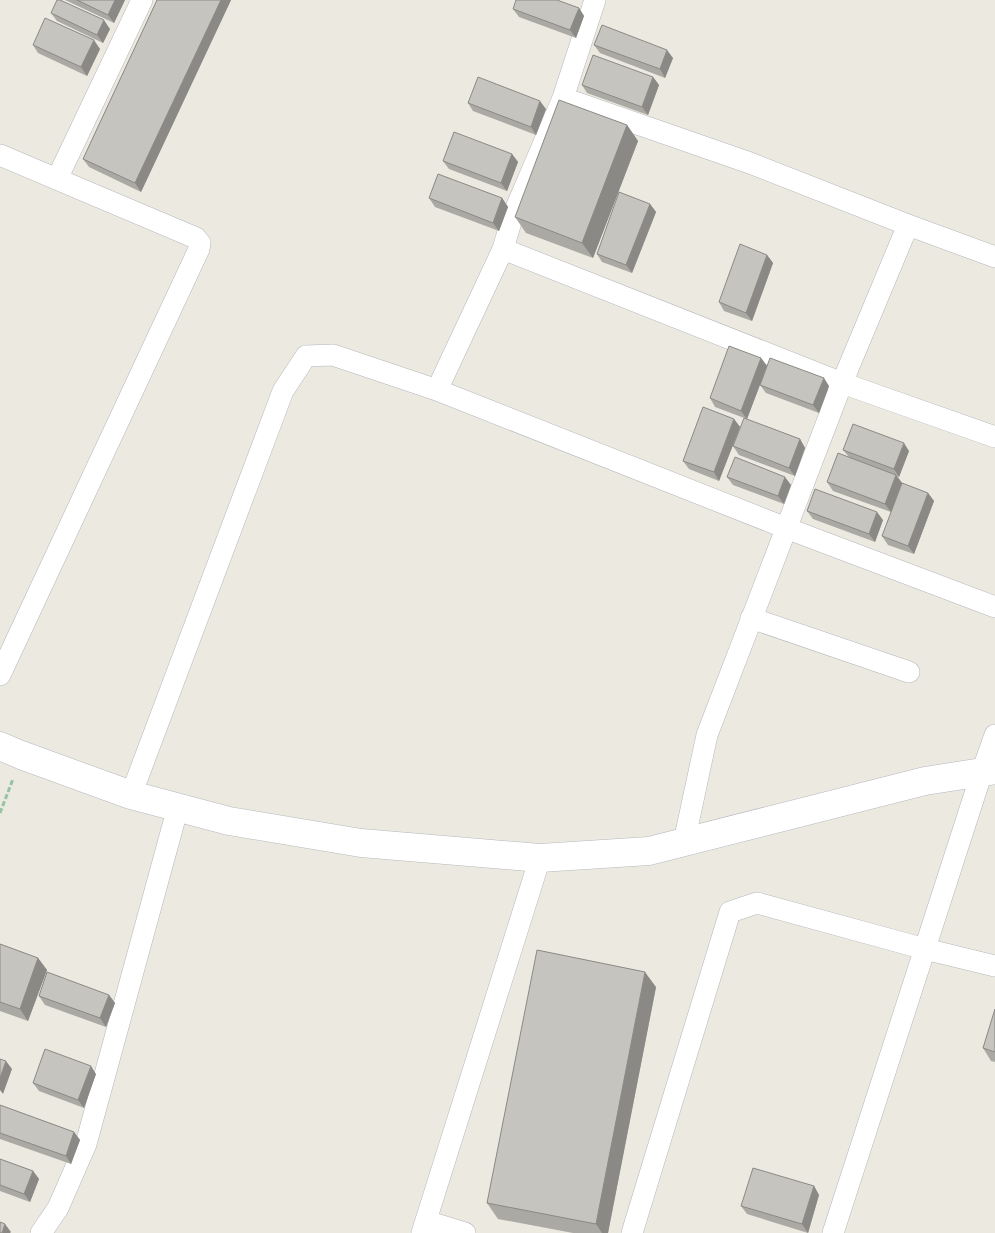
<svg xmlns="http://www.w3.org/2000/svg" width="995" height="1233" viewBox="0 0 995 1233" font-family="Lato,sans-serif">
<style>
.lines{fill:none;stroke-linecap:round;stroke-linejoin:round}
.street-casing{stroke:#b3b7bb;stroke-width:22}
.secondary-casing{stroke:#b4b8bd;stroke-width:29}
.path{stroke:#96c4a2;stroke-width:3;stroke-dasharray:5 2.5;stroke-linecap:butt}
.street{stroke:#fff;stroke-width:21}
.secondary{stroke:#fff;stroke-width:28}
.wall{fill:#aaa9a3}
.shaded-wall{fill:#8b8985}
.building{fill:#c6c4be;stroke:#8b8985}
</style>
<rect width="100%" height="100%" fill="#ece9e0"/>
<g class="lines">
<!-- street casing -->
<g class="street-casing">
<path id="street" d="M 563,98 L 750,163 L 908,225 L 995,257
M 0,155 L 196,238 L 200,243 L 199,249 L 0,675
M 57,179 L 142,0
M 503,249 L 842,383 L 995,437
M 437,390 L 503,249 L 513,215 L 563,98 L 595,0
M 751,618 L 909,672
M 131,795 L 283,391 L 306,356 L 333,355 L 437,390 L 786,528 L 995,607
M 684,842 L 707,735 L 842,383 L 908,225
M 426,1221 L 465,1233
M 41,1233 L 58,1208 L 86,1144 L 178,807
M 422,1233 L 540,858
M 632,1233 L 730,912 L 757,903 L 925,949 L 995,966
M 833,1233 L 982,772 L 995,735"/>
</g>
<!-- secondary casing -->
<g class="secondary-casing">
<path id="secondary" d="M 0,746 L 21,755 L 131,795 L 229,821 L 361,843 L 540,858 L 649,851 L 925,781 L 995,770"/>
</g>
<!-- path -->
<path class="path" d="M 0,813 L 13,779"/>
<!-- street -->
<use href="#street" class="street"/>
<!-- secondary -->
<use href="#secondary" class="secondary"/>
</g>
<!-- wall -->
<path class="wall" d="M 65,0 L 125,0 L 114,23 Z
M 157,0 L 231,0 L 141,192 L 89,167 L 83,159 Z
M 579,8 L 584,16 L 576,38 L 519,17 L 513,9 Z
M 51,13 L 110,29 L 103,43 L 57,21 Z
M 33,45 L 100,49 L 87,76 L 38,53 Z
M 594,45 L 673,58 L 665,78 L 600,53 Z
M 653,77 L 659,85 L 648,115 L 587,93 L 582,85 Z
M 468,103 L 546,109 L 536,135 L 473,111 Z
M 627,125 L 638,141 L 593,258 L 526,233 L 515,217 Z
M 512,154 L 518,162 L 507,191 L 449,169 L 443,161 Z
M 429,198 L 502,198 L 508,207 L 499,231 L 435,207 Z
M 650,204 L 656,212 L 632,273 L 602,262 L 597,254 Z
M 767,255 L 773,263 L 752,321 L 724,311 L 719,302 Z
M 761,358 L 767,366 L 829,386 L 819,413 L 766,393 L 760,385 L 747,419 L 715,407 L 710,398 Z
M 734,419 L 740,427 L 719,481 L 689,469 L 683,461 Z
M 800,439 L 805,448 L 795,476 L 739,455 L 733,446 Z
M 843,450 L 909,451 L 899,477 L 897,476 L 902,483 L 891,512 L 833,491 L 827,482 L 849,457 Z
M 727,477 L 791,485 L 784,504 L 733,485 Z
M 928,493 L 934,501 L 914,554 L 888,545 L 882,536 Z
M 807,511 L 883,520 L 875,542 L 813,519 Z
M 0,944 L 38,958 L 47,970 L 28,1021 L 0,1011 Z
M 656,987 L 608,1233 L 573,1233 L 498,1219 L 487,1203 Z
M 109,995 L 115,1003 L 106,1027 L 45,1005 L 39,996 Z
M 995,1009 L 995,1062 L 991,1061 L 983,1048 Z
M 96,1074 L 84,1108 L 39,1091 L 33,1083 Z
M 0,1105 L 74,1132 L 80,1140 L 71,1164 L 0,1139 Z
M 0,1159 L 33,1171 L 39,1179 L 30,1202 L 0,1191 Z
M 814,1186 L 819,1195 L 808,1233 L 747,1214 L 741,1206 Z"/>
<!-- shaded-wall -->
<path class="shaded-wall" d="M 115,0 L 125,0 L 114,23 L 108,15 Z
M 221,0 L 231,0 L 141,192 L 135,183 Z
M 579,8 L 584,16 L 576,38 L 570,30 Z
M 104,20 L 110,29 L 103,43 L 97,35 Z
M 94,40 L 100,49 L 87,76 L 81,67 Z
M 667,50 L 673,58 L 665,78 L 660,69 Z
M 653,77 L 659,85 L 648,115 L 642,107 Z
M 540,101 L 546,109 L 536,135 L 531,127 Z
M 627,125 L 638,141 L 593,258 L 582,243 Z
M 512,154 L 518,162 L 507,191 L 501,183 Z
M 502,198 L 508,207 L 499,231 L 493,223 Z
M 650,204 L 656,212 L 632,273 L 626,265 Z
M 767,255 L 773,263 L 752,321 L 746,313 Z
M 761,358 L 767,366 L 747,419 L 741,411 Z
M 824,378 L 829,386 L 819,413 L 813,405 Z
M 734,419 L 740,427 L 719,481 L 714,472 Z
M 800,439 L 805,448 L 795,476 L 789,468 Z
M 904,443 L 909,451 L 899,477 L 894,469 Z
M 896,475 L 902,483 L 891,512 L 885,504 Z
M 785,477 L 791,485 L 784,504 L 778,496 Z
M 928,493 L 934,501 L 914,554 L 908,546 Z
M 877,512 L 883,520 L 875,542 L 869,534 Z
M 38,958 L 47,970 L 28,1021 L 20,1009 Z
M 645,972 L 656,987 L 608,1233 L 602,1233 L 596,1224 Z
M 109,995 L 115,1003 L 106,1027 L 100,1018 Z
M 6,1061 L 12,1069 L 3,1094 L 0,1090 L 0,1078 Z
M 91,1066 L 96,1074 L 84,1108 L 78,1100 Z
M 74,1132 L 80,1140 L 71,1164 L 66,1156 Z
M 33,1171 L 39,1179 L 30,1202 L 24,1194 Z
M 814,1186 L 819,1195 L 808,1233 L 802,1224 Z
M 5,1224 L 11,1232 L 10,1233 L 2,1233 Z"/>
<!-- building -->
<path class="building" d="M 57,0 L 60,0 L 104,20 L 97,35 L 51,13 Z
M 77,0 L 115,0 L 108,15 Z
M 157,0 L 221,0 L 135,183 L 83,159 Z
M 516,0 L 557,0 L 579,8 L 570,30 L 513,9 Z
M 45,18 L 94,40 L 81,67 L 33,45 Z
M 602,25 L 667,50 L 660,69 L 594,45 Z
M 593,55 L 653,77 L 642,107 L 582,85 Z
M 478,77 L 540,101 L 531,127 L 468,103 Z
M 559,100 L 627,125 L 582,243 L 515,217 Z
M 454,132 L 512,154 L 501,183 L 443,161 Z
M 438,174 L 502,198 L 493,223 L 429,198 Z
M 619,192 L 650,204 L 626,265 L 597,254 Z
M 740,244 L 767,255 L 746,313 L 719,302 Z
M 729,346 L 761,358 L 741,411 L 710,398 Z
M 770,358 L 824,378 L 813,405 L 760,385 Z
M 703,407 L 734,419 L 714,472 L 683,461 Z
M 744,418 L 800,439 L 789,468 L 733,446 Z
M 853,424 L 904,443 L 894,469 L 843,450 Z
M 838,453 L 896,475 L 885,504 L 827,482 Z
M 735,457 L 785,477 L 778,496 L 727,477 Z
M 902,483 L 928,493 L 908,546 L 882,536 Z
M 815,489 L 877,512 L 869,534 L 807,511 Z
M 0,944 L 38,958 L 20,1009 L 0,1002 Z
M 537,950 L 645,972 L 596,1224 L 487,1203 Z
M 47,972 L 109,995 L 100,1018 L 39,996 Z
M 995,1009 L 995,1052 L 983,1048 Z
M 45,1049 L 91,1066 L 78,1100 L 33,1083 Z
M 0,1059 L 6,1061 L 0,1078 Z
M 0,1105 L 74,1132 L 66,1156 L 0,1133 Z
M 0,1159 L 33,1171 L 24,1194 L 0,1185 Z
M 753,1168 L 814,1186 L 802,1224 L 741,1206 Z
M 0,1222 L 5,1224 L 2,1233 L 0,1233 Z"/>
</svg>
